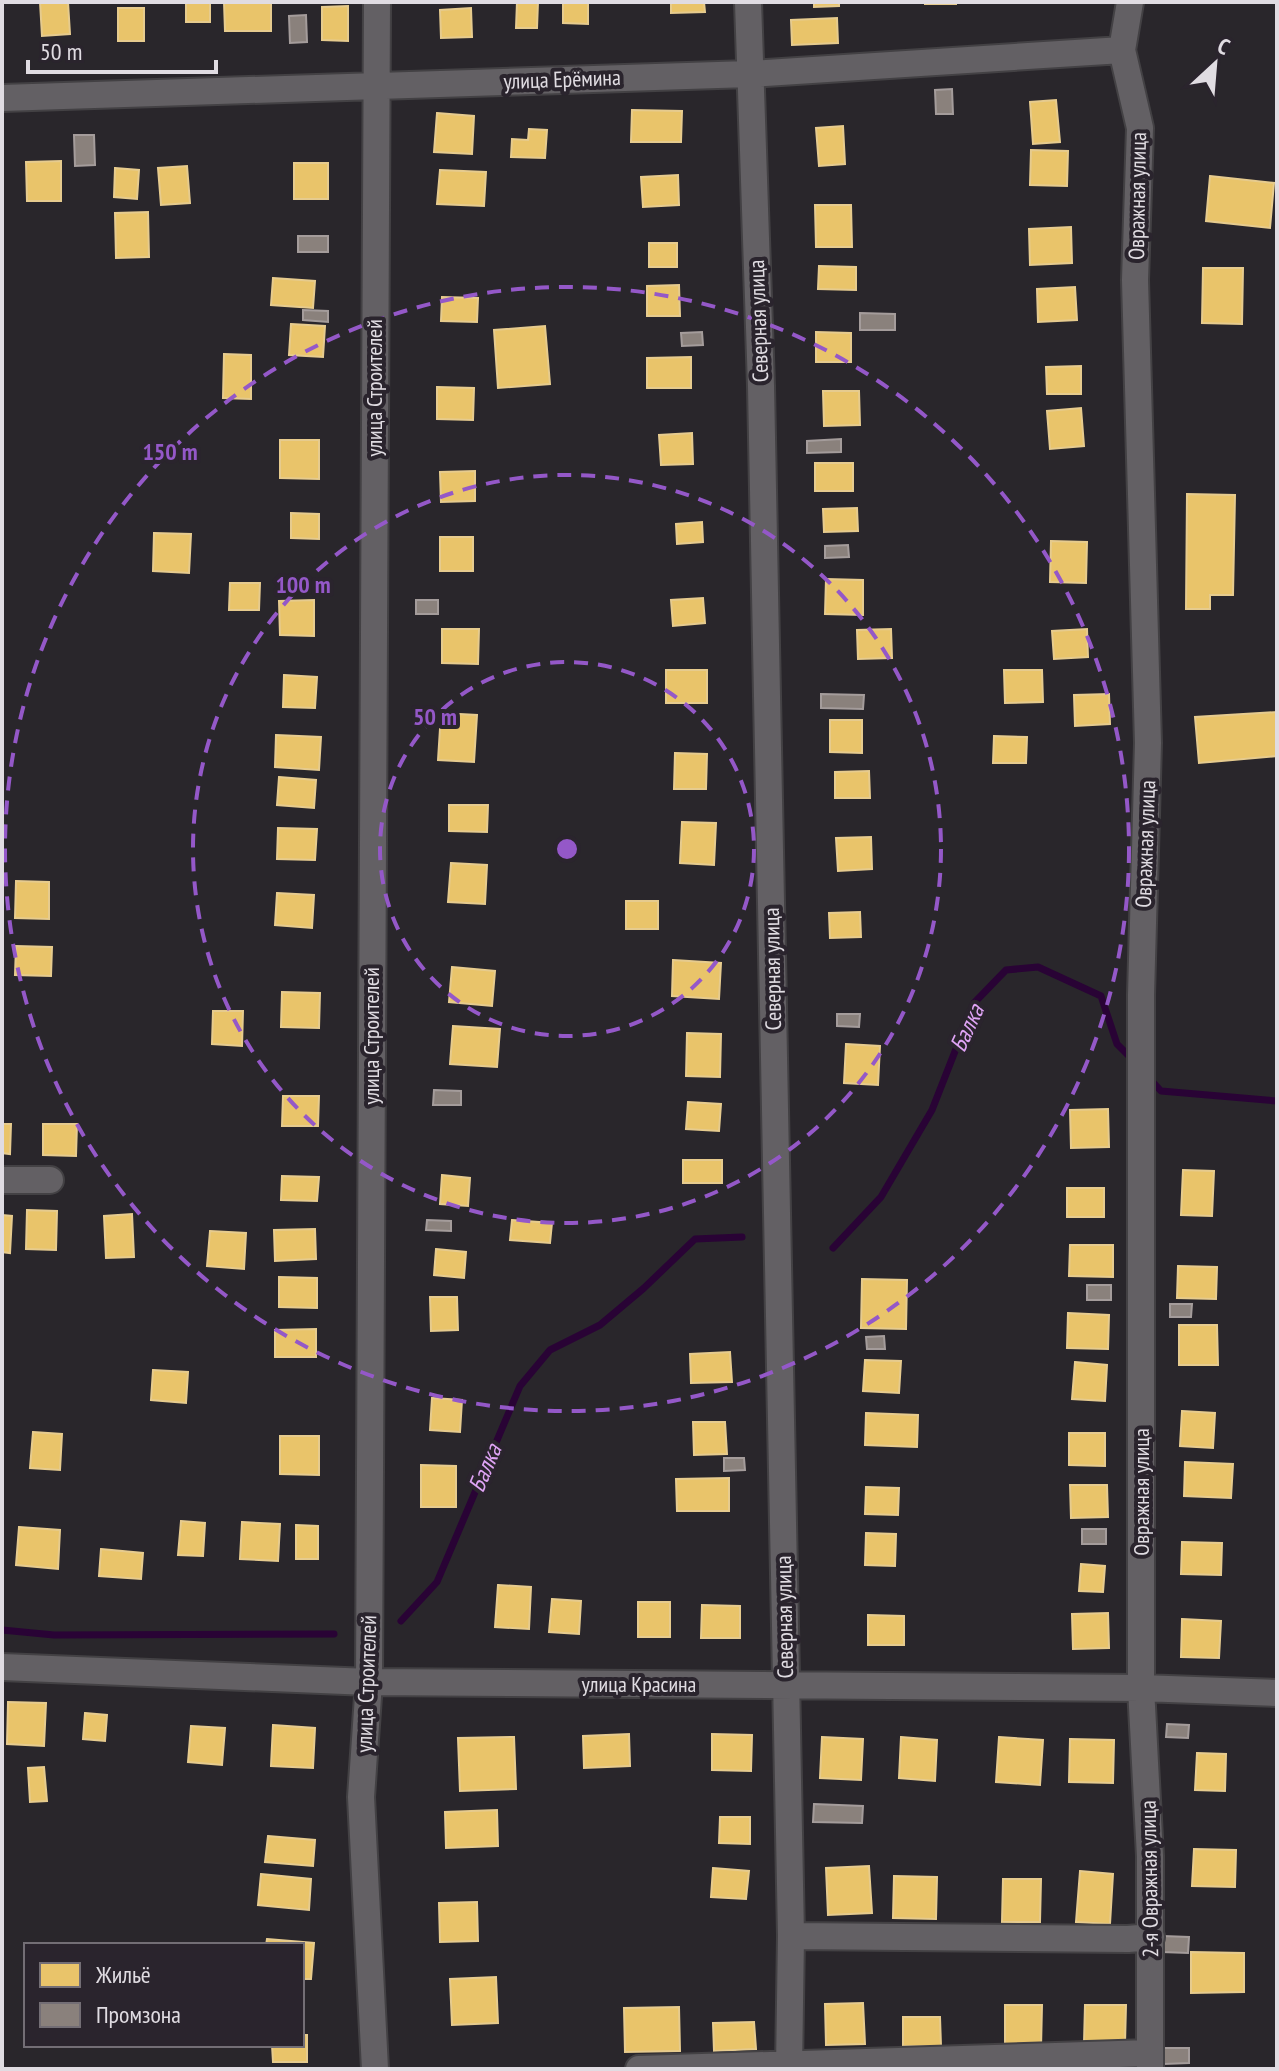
<svg xmlns="http://www.w3.org/2000/svg" width="1279" height="2071" viewBox="0 0 1279 2071" font-family="'PT Sans Narrow',sans-serif">
<style>
.homes{fill:#e9c46a;stroke:#e6cb8e;stroke-width:2}
.industry{fill:#8a817c;stroke:#a49c9b;stroke-width:2}
.lines{fill:none;stroke-linecap:round;stroke-linejoin:round}
.stream{stroke:#290335;stroke-width:7}
.minor-casing{stroke:#434144;stroke-width:30}
.minor{stroke:#636064;stroke-width:26}
.ring{fill:none;stroke:#9458c8;stroke-width:4;stroke-dasharray:14 10}
.labels{text-anchor:middle;stroke-width:8;stroke-linejoin:round;paint-order:stroke}
.street-label{font-size:22px;fill:#e0dce2;stroke:#2a242d}
.water-label{font-size:24px;font-style:italic;fill:#dfa4f5;stroke:#2a242d}
.centre{fill:#9458c8;stroke:#2a242d;stroke-width:4}
.ring-label{font-size:24px;text-anchor:middle;font-weight:bold;fill:#9458c8;stroke:#2a242d;stroke-width:8;stroke-linejoin:round;paint-order:stroke}
</style>
<rect width="100%" height="100%" fill="#29262b"/>
<!-- homes -->
<path class="homes" d="M 40,2 L 68,2 L 70,34 L 42,36 Z
M 186,2 L 210,2 L 210,22 L 186,22 Z
M 224,2 L 271,2 L 271,31 L 225,31 Z
M 517,2 L 538,2 L 537,28 L 516,28 Z
M 563,2 L 588,2 L 588,24 L 563,23 Z
M 671,2 L 704,2 L 705,12 L 671,13 Z
M 814,2 L 839,2 L 839,6 L 814,7 Z
M 925,2 L 956,2 L 956,4 L 925,4 Z
M 348,6 L 348,41 L 322,40 L 322,7 Z
M 118,8 L 144,8 L 144,41 L 118,41 Z
M 471,8 L 472,37 L 441,38 L 440,10 Z
M 837,18 L 838,43 L 792,45 L 791,20 Z
M 1056,100 L 1060,142 L 1033,144 L 1030,102 Z
M 632,110 L 682,111 L 681,142 L 631,142 Z
M 437,113 L 474,116 L 472,154 L 434,152 Z
M 843,126 L 845,164 L 819,166 L 816,128 Z
M 529,129 L 547,130 L 545,158 L 511,157 L 512,139 L 528,140 Z
M 1031,150 L 1068,151 L 1067,186 L 1030,185 Z
M 61,161 L 61,201 L 27,201 L 26,162 Z
M 294,163 L 328,163 L 328,199 L 294,199 Z
M 187,166 L 190,203 L 161,205 L 158,168 Z
M 115,168 L 139,170 L 137,199 L 114,197 Z
M 440,170 L 486,172 L 484,206 L 437,204 Z
M 678,175 L 679,205 L 643,207 L 641,177 Z
M 1210,176 L 1274,183 L 1270,228 L 1206,221 Z
M 815,205 L 851,205 L 852,247 L 816,247 Z
M 148,212 L 149,257 L 116,258 L 115,213 Z
M 1071,227 L 1072,263 L 1030,265 L 1029,229 Z
M 649,243 L 677,243 L 677,267 L 649,267 Z
M 819,266 L 856,267 L 856,290 L 818,289 Z
M 1203,268 L 1243,268 L 1242,324 L 1202,323 Z
M 273,278 L 315,281 L 313,308 L 271,305 Z
M 679,285 L 680,316 L 647,316 L 647,286 Z
M 1075,287 L 1077,320 L 1038,322 L 1037,289 Z
M 442,297 L 478,298 L 477,322 L 441,321 Z
M 291,324 L 325,326 L 323,357 L 289,355 Z
M 545,326 L 550,384 L 498,388 L 494,330 Z
M 816,332 L 851,333 L 851,362 L 816,362 Z
M 224,354 L 251,355 L 251,399 L 223,398 Z
M 691,357 L 691,388 L 647,388 L 647,358 Z
M 1081,366 L 1081,394 L 1047,394 L 1046,367 Z
M 437,387 L 474,388 L 473,420 L 437,419 Z
M 823,391 L 859,391 L 860,425 L 824,426 Z
M 1081,408 L 1084,446 L 1050,449 L 1047,411 Z
M 692,433 L 693,464 L 661,465 L 659,435 Z
M 280,440 L 319,440 L 319,479 L 280,478 Z
M 815,463 L 853,463 L 853,491 L 815,491 Z
M 475,471 L 475,501 L 441,502 L 440,472 Z
M 1187,494 L 1235,495 L 1233,595 L 1210,595 L 1210,609 L 1186,609 Z
M 857,508 L 858,531 L 824,532 L 823,509 Z
M 291,513 L 319,514 L 319,539 L 291,538 Z
M 702,522 L 703,542 L 677,544 L 676,524 Z
M 154,533 L 191,534 L 189,573 L 153,571 Z
M 440,537 L 473,537 L 473,571 L 440,571 Z
M 1051,541 L 1087,542 L 1086,583 L 1050,582 Z
M 826,579 L 863,580 L 863,615 L 825,614 Z
M 230,583 L 260,583 L 259,610 L 229,610 Z
M 703,598 L 705,623 L 673,626 L 671,600 Z
M 314,600 L 314,636 L 280,635 L 279,601 Z
M 442,629 L 479,629 L 478,664 L 442,663 Z
M 891,629 L 892,658 L 858,659 L 857,630 Z
M 1087,629 L 1088,657 L 1054,659 L 1052,631 Z
M 666,670 L 707,670 L 707,703 L 666,703 Z
M 1004,670 L 1042,670 L 1043,702 L 1005,703 Z
M 284,675 L 317,677 L 315,708 L 283,707 Z
M 1109,694 L 1110,724 L 1075,726 L 1074,695 Z
M 1277,712 L 1277,756 L 1199,763 L 1195,717 Z
M 441,713 L 477,715 L 474,762 L 438,760 Z
M 830,720 L 862,720 L 862,753 L 830,752 Z
M 276,735 L 321,737 L 319,770 L 275,767 Z
M 994,736 L 1027,737 L 1026,763 L 993,763 Z
M 675,753 L 707,754 L 706,789 L 674,789 Z
M 869,771 L 870,798 L 835,798 L 835,772 Z
M 279,777 L 316,780 L 314,808 L 277,805 Z
M 449,805 L 488,805 L 487,832 L 449,831 Z
M 682,822 L 716,823 L 714,865 L 680,863 Z
M 278,828 L 317,829 L 315,860 L 277,859 Z
M 871,837 L 872,869 L 838,871 L 836,838 Z
M 451,863 L 487,865 L 485,904 L 448,902 Z
M 16,881 L 49,882 L 49,919 L 15,918 Z
M 277,893 L 314,895 L 312,928 L 275,925 Z
M 626,901 L 658,901 L 658,929 L 626,929 Z
M 860,912 L 861,937 L 830,938 L 829,913 Z
M 16,946 L 52,947 L 51,976 L 15,975 Z
M 673,960 L 721,963 L 719,999 L 672,996 Z
M 452,967 L 495,971 L 492,1006 L 449,1002 Z
M 282,992 L 320,993 L 319,1028 L 281,1027 Z
M 213,1011 L 243,1011 L 242,1046 L 212,1044 Z
M 453,1026 L 500,1029 L 497,1067 L 450,1064 Z
M 687,1033 L 721,1034 L 720,1077 L 686,1076 Z
M 846,1044 L 880,1046 L 878,1085 L 844,1083 Z
M 283,1096 L 319,1096 L 318,1126 L 282,1126 Z
M 688,1102 L 721,1104 L 719,1131 L 686,1129 Z
M 1108,1109 L 1109,1147 L 1071,1148 L 1070,1110 Z
M 2,1124 L 11,1124 L 10,1154 L 2,1153 Z
M 43,1124 L 77,1124 L 76,1156 L 43,1155 Z
M 683,1160 L 722,1160 L 722,1183 L 683,1183 Z
M 1183,1170 L 1214,1171 L 1212,1216 L 1181,1215 Z
M 442,1175 L 470,1178 L 468,1206 L 440,1204 Z
M 282,1176 L 319,1177 L 317,1201 L 281,1200 Z
M 1067,1188 L 1104,1188 L 1104,1217 L 1067,1217 Z
M 27,1210 L 57,1211 L 56,1250 L 26,1249 Z
M 132,1214 L 134,1257 L 106,1258 L 104,1216 Z
M 2,1215 L 12,1216 L 10,1253 L 2,1252 Z
M 512,1220 L 552,1223 L 550,1243 L 510,1240 Z
M 315,1229 L 316,1259 L 275,1261 L 274,1230 Z
M 210,1231 L 246,1233 L 244,1269 L 207,1266 Z
M 1070,1245 L 1113,1245 L 1113,1277 L 1069,1276 Z
M 436,1249 L 466,1252 L 464,1278 L 434,1275 Z
M 1178,1266 L 1217,1267 L 1216,1299 L 1177,1298 Z
M 279,1277 L 317,1278 L 317,1308 L 279,1307 Z
M 862,1279 L 907,1280 L 906,1329 L 861,1328 Z
M 430,1297 L 457,1297 L 458,1330 L 431,1331 Z
M 1068,1313 L 1109,1315 L 1108,1349 L 1067,1348 Z
M 1179,1325 L 1217,1325 L 1218,1365 L 1179,1365 Z
M 316,1329 L 316,1357 L 275,1357 L 275,1330 Z
M 730,1352 L 732,1382 L 691,1383 L 690,1354 Z
M 865,1360 L 901,1361 L 899,1393 L 863,1391 Z
M 1075,1362 L 1107,1365 L 1105,1401 L 1072,1399 Z
M 153,1370 L 188,1372 L 186,1403 L 151,1400 Z
M 432,1398 L 462,1400 L 460,1432 L 430,1430 Z
M 1182,1411 L 1215,1413 L 1213,1448 L 1180,1446 Z
M 866,1413 L 918,1415 L 917,1447 L 865,1445 Z
M 693,1422 L 725,1422 L 727,1454 L 694,1455 Z
M 33,1432 L 62,1434 L 60,1470 L 30,1468 Z
M 1069,1433 L 1105,1433 L 1105,1466 L 1069,1465 Z
M 280,1436 L 319,1436 L 319,1475 L 280,1474 Z
M 1185,1462 L 1233,1464 L 1231,1498 L 1184,1496 Z
M 421,1465 L 456,1466 L 456,1507 L 421,1507 Z
M 729,1478 L 729,1511 L 677,1511 L 676,1479 Z
M 1070,1485 L 1107,1485 L 1108,1517 L 1071,1518 Z
M 866,1487 L 899,1488 L 898,1515 L 865,1514 Z
M 181,1521 L 205,1523 L 203,1556 L 178,1555 Z
M 242,1522 L 280,1524 L 278,1561 L 240,1559 Z
M 296,1525 L 318,1526 L 318,1559 L 296,1559 Z
M 19,1527 L 60,1530 L 58,1569 L 16,1565 Z
M 866,1533 L 896,1534 L 895,1566 L 865,1565 Z
M 1182,1542 L 1222,1543 L 1221,1575 L 1181,1574 Z
M 101,1549 L 143,1553 L 141,1579 L 99,1576 Z
M 1081,1564 L 1105,1566 L 1103,1592 L 1079,1591 Z
M 498,1585 L 531,1587 L 529,1629 L 495,1627 Z
M 552,1599 L 581,1601 L 579,1634 L 549,1632 Z
M 638,1602 L 670,1602 L 670,1637 L 638,1637 Z
M 702,1605 L 740,1606 L 740,1638 L 701,1638 Z
M 1108,1613 L 1109,1648 L 1073,1649 L 1072,1614 Z
M 868,1615 L 904,1616 L 904,1645 L 868,1645 Z
M 1182,1619 L 1221,1621 L 1219,1658 L 1181,1657 Z
M 8,1702 L 46,1703 L 44,1746 L 7,1744 Z
M 85,1713 L 107,1715 L 105,1741 L 83,1739 Z
M 273,1725 L 315,1728 L 313,1768 L 271,1766 Z
M 191,1726 L 225,1728 L 222,1765 L 188,1762 Z
M 629,1734 L 630,1766 L 584,1768 L 583,1736 Z
M 712,1734 L 752,1735 L 751,1771 L 712,1770 Z
M 514,1737 L 516,1789 L 460,1791 L 458,1738 Z
M 822,1737 L 863,1739 L 861,1780 L 820,1778 Z
M 901,1737 L 937,1740 L 935,1781 L 899,1778 Z
M 999,1737 L 1043,1740 L 1040,1785 L 996,1782 Z
M 1070,1739 L 1114,1740 L 1113,1783 L 1069,1782 Z
M 1197,1753 L 1226,1754 L 1225,1791 L 1195,1790 Z
M 44,1767 L 47,1801 L 30,1802 L 28,1768 Z
M 497,1810 L 498,1846 L 446,1848 L 445,1812 Z
M 720,1817 L 750,1817 L 750,1844 L 719,1843 Z
M 268,1836 L 315,1840 L 313,1866 L 265,1862 Z
M 1194,1849 L 1236,1850 L 1235,1887 L 1192,1886 Z
M 869,1866 L 872,1913 L 828,1915 L 826,1868 Z
M 713,1868 L 749,1871 L 746,1899 L 711,1897 Z
M 1080,1871 L 1113,1874 L 1110,1924 L 1076,1922 Z
M 261,1874 L 311,1879 L 309,1910 L 258,1905 Z
M 894,1876 L 937,1877 L 936,1919 L 893,1918 Z
M 1003,1879 L 1041,1879 L 1040,1922 L 1002,1922 Z
M 477,1902 L 478,1941 L 440,1942 L 439,1903 Z
M 267,1939 L 314,1943 L 311,1979 L 302,1979 L 302,1945 L 266,1945 Z
M 1191,1952 L 1244,1953 L 1244,1992 L 1191,1993 Z
M 496,1977 L 498,2023 L 452,2025 L 450,1979 Z
M 863,2003 L 865,2044 L 826,2045 L 825,2004 Z
M 1005,2005 L 1042,2005 L 1041,2048 L 1005,2047 Z
M 1085,2005 L 1126,2005 L 1125,2044 L 1084,2043 Z
M 679,2007 L 680,2051 L 625,2052 L 624,2008 Z
M 903,2017 L 940,2017 L 941,2046 L 903,2046 Z
M 754,2022 L 756,2049 L 714,2051 L 713,2023 Z
M 302,2035 L 307,2035 L 307,2062 L 273,2062 L 272,2045 L 302,2045 Z"/>
<!-- industry -->
<path class="industry" d="M 306,15 L 307,42 L 290,43 L 289,16 Z
M 952,89 L 953,114 L 936,114 L 935,90 Z
M 74,135 L 94,135 L 95,165 L 75,166 Z
M 298,236 L 328,236 L 328,252 L 298,252 Z
M 303,310 L 328,311 L 328,322 L 303,320 Z
M 860,313 L 895,314 L 895,330 L 860,330 Z
M 702,332 L 703,345 L 682,346 L 681,333 Z
M 841,439 L 841,452 L 807,453 L 807,441 Z
M 848,545 L 849,557 L 825,558 L 825,546 Z
M 416,600 L 438,600 L 438,614 L 416,614 Z
M 821,694 L 864,695 L 863,709 L 821,708 Z
M 837,1014 L 860,1014 L 859,1027 L 837,1026 Z
M 434,1090 L 461,1091 L 461,1105 L 433,1105 Z
M 427,1220 L 451,1221 L 451,1231 L 426,1230 Z
M 1087,1285 L 1111,1285 L 1111,1300 L 1087,1300 Z
M 1170,1304 L 1192,1304 L 1191,1317 L 1170,1317 Z
M 884,1336 L 885,1349 L 867,1349 L 866,1337 Z
M 724,1458 L 744,1458 L 745,1470 L 724,1471 Z
M 1082,1529 L 1106,1529 L 1106,1544 L 1082,1544 Z
M 1167,1724 L 1189,1725 L 1188,1738 L 1166,1737 Z
M 814,1804 L 863,1806 L 862,1823 L 813,1822 Z
M 1163,1936 L 1189,1937 L 1188,1953 L 1162,1952 Z
M 1163,2048 L 1189,2048 L 1189,2063 L 1164,2064 Z"/>
<g class="lines">
<!-- stream -->
<path class="stream" d="M 1149,1078 L 1161,1091 L 1277,1101
M 833,1248 L 881,1197 L 932,1110 L 974,1003 L 1006,970 L 1038,967 L 1101,996 L 1117,1044 L 1133,1060
M 401,1621 L 437,1582 L 520,1386 L 550,1350 L 600,1325 L 644,1288 L 695,1239 L 742,1237
M 2,1630 L 54,1635 L 334,1634"/>
<!-- minor casing -->
<g class="minor-casing">
<path id="minor" d="M 748,2 L 761,386 L 791,1936 L 789,2069
M 1130,2 L 1122,50 L 1140,128 L 1135,280 L 1148,743 L 1141,995 L 1141,1688 L 1150,1856 L 1150,2069
M 2,98 L 749,74 L 1122,50
M 2,1180 L 50,1180
M 2,1667 L 369,1682 L 1141,1688 L 1277,1693
M 791,1936 L 1128,1939 L 1151,1937
M 375,2069 L 361,1797 L 369,1682 L 377,2
M 639,2069 L 1150,2053"/>
</g>
<!-- minor -->
<use href="#minor" class="minor"/>
</g>
<!-- distance rings -->
<g class="ring">
<circle cx="567" cy="849" r="187"/>
<circle cx="567" cy="849" r="374"/>
<circle cx="567" cy="849" r="562"/>
</g>
<g class="labels">
<!-- street labels -->
<g class="street-label">
<text transform="translate(562 79) rotate(-2)" y="8">улица Ерёмина</text>
<text transform="translate(1137 196) rotate(-89)" y="8">Овражная улица</text>
<text transform="translate(758 321) rotate(-92)" y="8">Северная улица</text>
<text transform="translate(374 388) rotate(-90)" y="8">улица Строителей</text>
<text transform="translate(1145 844) rotate(-88)" y="8">Овражная улица</text>
<text transform="translate(772 969) rotate(-91)" y="8">Северная улица</text>
<text transform="translate(371 1036) rotate(-90)" y="8">улица Строителей</text>
<text transform="translate(1141 1492) rotate(-90)" y="8">Овражная улица</text>
<text transform="translate(784 1617) rotate(-91)" y="8">Северная улица</text>
<text transform="translate(366 1684) rotate(-88)" y="8">улица Строителей</text>
<text x="639" y="1692">улица Красина</text>
<text transform="translate(1149 1879) rotate(-91)" y="8">2-я Овражная улица</text>
</g>
<!-- water labels -->
<g class="water-label">
<text transform="translate(967 1028) rotate(-65)" y="8">Балка</text>
<text transform="translate(485 1468) rotate(-67)" y="8">Балка</text>
</g>
</g>
<circle cx="567" cy="849" r="12" class="centre"/>
<g class="ring-label">
<text x="170" y="460">150 m</text>
<text x="303" y="593">100 m</text>
<text x="435" y="725">50 m</text>
</g>
<!-- border -->
<rect width="1279" height="2071" fill="none" stroke="#e0dce2" stroke-width="8"/>
<!-- legend -->
<rect x="24" y="1943" width="280" height="104" fill="#2a242d" stroke="#736e75" stroke-width="2"/>
<rect x="40" y="1963" width="40" height="24" fill="#e9c46a" stroke="#736e75" stroke-width="2"/>
<text x="96" y="1983" font-size="24" fill="#e0dce2">Жильё</text>
<rect x="40" y="2003" width="40" height="24" fill="#8a817c" stroke="#736e75" stroke-width="2"/>
<text x="96" y="2023" font-size="24" fill="#e0dce2">Промзона</text>
<!-- north arrow -->
<g transform="translate(1215 64) rotate(26)" stroke="#2a242d" stroke-width="6" paint-order="stroke">
<path d="M0-6L14 30L0 20L-14 30Z" fill="#e0dce2"/>
<text y="-12" font-size="22" font-weight="bold" text-anchor="middle" fill="#e0dce2">С</text>
</g>
<!-- scale -->
<path d="M28 60v12h188v-12" fill="none" stroke="#e0dce2" stroke-width="4"/>
<text x="40" y="60" font-size="24" fill="#e0dce2" stroke="#2a242d" stroke-width="6" paint-order="stroke">50 m</text>
</svg>
